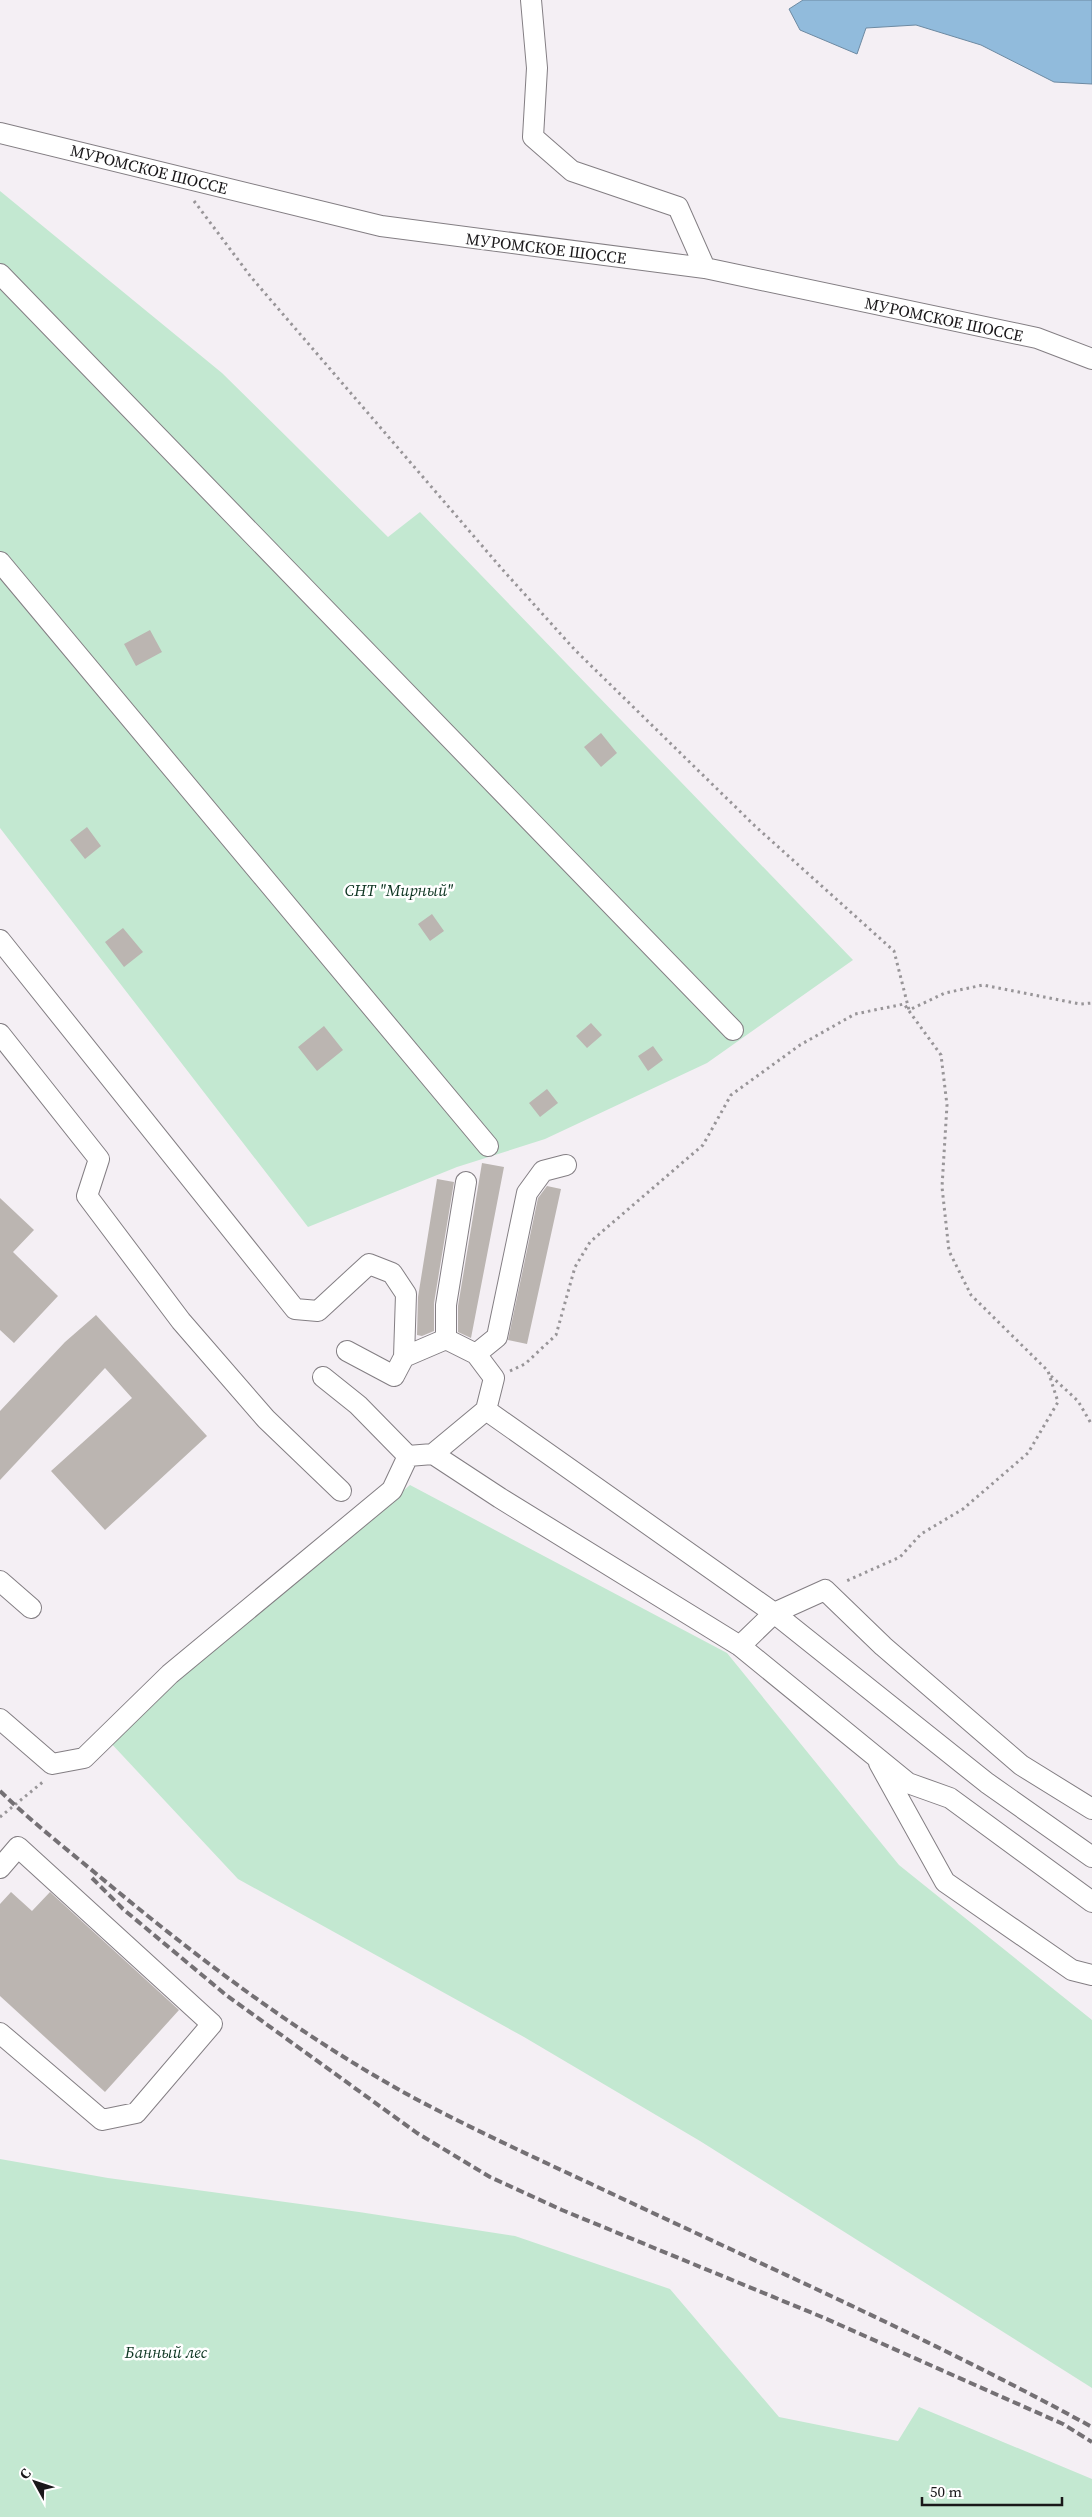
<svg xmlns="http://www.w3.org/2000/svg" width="1092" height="2517" viewBox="0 0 1092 2517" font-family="'Source Serif 4',serif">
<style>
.green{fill:#c3e8d1}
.water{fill:#91bbdc;stroke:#6d8aa2}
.building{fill:#bbb5b1}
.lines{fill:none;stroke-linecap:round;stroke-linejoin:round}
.minor-casing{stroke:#837e83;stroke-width:22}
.path{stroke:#989598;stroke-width:3;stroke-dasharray:2.5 4;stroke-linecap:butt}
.minor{stroke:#fff;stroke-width:20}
.rail{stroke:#747074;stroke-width:4;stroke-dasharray:8 4;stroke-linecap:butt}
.labels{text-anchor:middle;stroke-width:5;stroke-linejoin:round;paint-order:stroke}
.street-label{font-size:16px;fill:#191719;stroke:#fff}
.park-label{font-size:16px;font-style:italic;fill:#0c3420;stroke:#fff}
</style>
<rect width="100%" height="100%" fill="#f4eff4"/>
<!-- green -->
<path class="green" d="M 0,191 L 222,373 L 388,537 L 420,512 L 853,960 L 707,1063 L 545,1139 L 457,1167 L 308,1227 L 0,828 Z
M 410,1485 L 727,1653 L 899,1865 L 1092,2020 L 1092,2388 L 700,2141 L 524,2037 L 238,1879 L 108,1740 Z
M 0,2159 L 108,2178 L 359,2212 L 515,2236 L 670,2289 L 779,2417 L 898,2441 L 919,2407 L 1092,2479 L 1092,2517 L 0,2517 Z"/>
<!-- water -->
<path class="water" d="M 803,0 L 1092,0 L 1092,84 L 1054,82 L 981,45 L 916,25 L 866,28 L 857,54 L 800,30 L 789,9 Z"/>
<!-- building -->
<path class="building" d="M 150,630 L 162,652 L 136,666 L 124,644 Z
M 601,733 L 617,753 L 601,767 L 584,747 Z
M 87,827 L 101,846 L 85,859 L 70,840 Z
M 432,914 L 444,931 L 430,941 L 418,924 Z
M 123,928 L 143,952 L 124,967 L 105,942 Z
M 591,1023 L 602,1035 L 587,1048 L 576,1036 Z
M 324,1026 L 343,1050 L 317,1071 L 298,1047 Z
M 653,1046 L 663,1060 L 648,1071 L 638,1056 Z
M 547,1089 L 558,1103 L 540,1117 L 529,1103 Z
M 482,1163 L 504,1167 L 471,1338 L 458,1332 L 458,1306 Z
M 437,1179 L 454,1182 L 434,1303 L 434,1331 L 422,1336 L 417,1335 L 418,1297 Z
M 547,1186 L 561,1189 L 527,1344 L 508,1340 L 538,1198 Z
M 0,1198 L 34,1230 L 13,1252 L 58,1296 L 14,1343 L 0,1330 Z
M 96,1315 L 207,1436 L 105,1530 L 51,1471 L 132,1398 L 105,1368 L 0,1480 L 0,1411 L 65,1342 Z
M 11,1892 L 32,1911 L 50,1892 L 179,2010 L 105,2092 L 0,1996 L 0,1904 Z"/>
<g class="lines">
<!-- minor casing -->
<g class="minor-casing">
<path id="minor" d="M 531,0 L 537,68 L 533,137 L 572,171 L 678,207 L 705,268
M 0,133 L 381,226 L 705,268 L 1037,338 L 1092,359
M 0,274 L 733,1030
M 0,562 L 488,1146
M 0,940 L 295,1309 L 318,1311 L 369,1264 L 392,1273 L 406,1294 L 404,1357 L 446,1339 L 476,1354 L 494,1378 L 486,1410 L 433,1454 L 408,1456 L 358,1405 L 323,1377
M 0,1034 L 99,1159 L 87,1196 L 181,1321 L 266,1419 L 341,1491
M 446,1339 L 446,1305 L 466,1182
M 347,1351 L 394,1376 L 404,1357
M 476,1354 L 497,1337 L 527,1193 L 543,1171 L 566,1165
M 486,1410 L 774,1613 L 987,1783 L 1092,1857
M 433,1454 L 500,1498 L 740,1646 L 908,1783 L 950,1798 L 1092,1902
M 0,1581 L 31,1608
M 740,1646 L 774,1613 L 825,1590 L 883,1646 L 1021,1765 L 1092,1809
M 0,1719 L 52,1764 L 84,1758 L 170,1674 L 392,1490 L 408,1456
M 879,1763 L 945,1882 L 1072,1970 L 1092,1975
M 0,1868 L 18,1847 L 212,2024 L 136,2113 L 102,2120 L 0,2033"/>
</g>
<!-- path -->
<path class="path" d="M 194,201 L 251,277 L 502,569 L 575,650 L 755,826 L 894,951 L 909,1010 L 945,993 L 983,985 L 1080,1004 L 1092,1003
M 510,1371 L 525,1364 L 556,1335 L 575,1267 L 590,1242 L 703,1145 L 731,1095 L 800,1045 L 855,1014 L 904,1004 L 941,1055 L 947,1105 L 942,1187 L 949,1251 L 971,1295 L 1048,1371 L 1058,1402 L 1028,1453 L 963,1509 L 921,1534 L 900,1557 L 844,1582
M 1051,1376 L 1078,1401 L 1092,1425
M 0,1817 L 44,1781"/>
<!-- minor -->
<use href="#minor" class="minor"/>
<!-- rail -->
<path class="rail" d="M 0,1791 C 35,1825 74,1855 111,1886 C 208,1966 304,2038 414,2098 C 476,2131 540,2160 604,2190 C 767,2267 933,2340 1092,2427
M 92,1878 L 123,1909 L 226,1995 L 417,2133 L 490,2177 L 562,2210 L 822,2317 L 1063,2424 L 1092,2442"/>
</g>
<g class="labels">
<!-- street labels -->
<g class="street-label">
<text transform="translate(149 169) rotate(14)" y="6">МУРОМСКОЕ ШОССЕ</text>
<text transform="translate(546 248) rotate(7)" y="6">МУРОМСКОЕ ШОССЕ</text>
<text transform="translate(944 319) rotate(12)" y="6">МУРОМСКОЕ ШОССЕ</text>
</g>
<!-- park labels -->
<g class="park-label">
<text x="399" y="896">СНТ "Мирный"</text>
<text x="166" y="2358">Банный лес</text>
</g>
</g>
<!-- north arrow -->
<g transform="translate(35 2482) rotate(310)" stroke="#ffffff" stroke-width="4" paint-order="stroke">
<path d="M0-4L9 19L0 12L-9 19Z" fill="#191719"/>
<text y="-8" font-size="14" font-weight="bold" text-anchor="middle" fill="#191719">С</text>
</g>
<!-- scale -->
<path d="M922 2497v8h140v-8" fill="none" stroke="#191719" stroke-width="2.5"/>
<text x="930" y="2497" font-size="15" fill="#191719" stroke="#ffffff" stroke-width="4" paint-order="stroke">50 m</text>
</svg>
